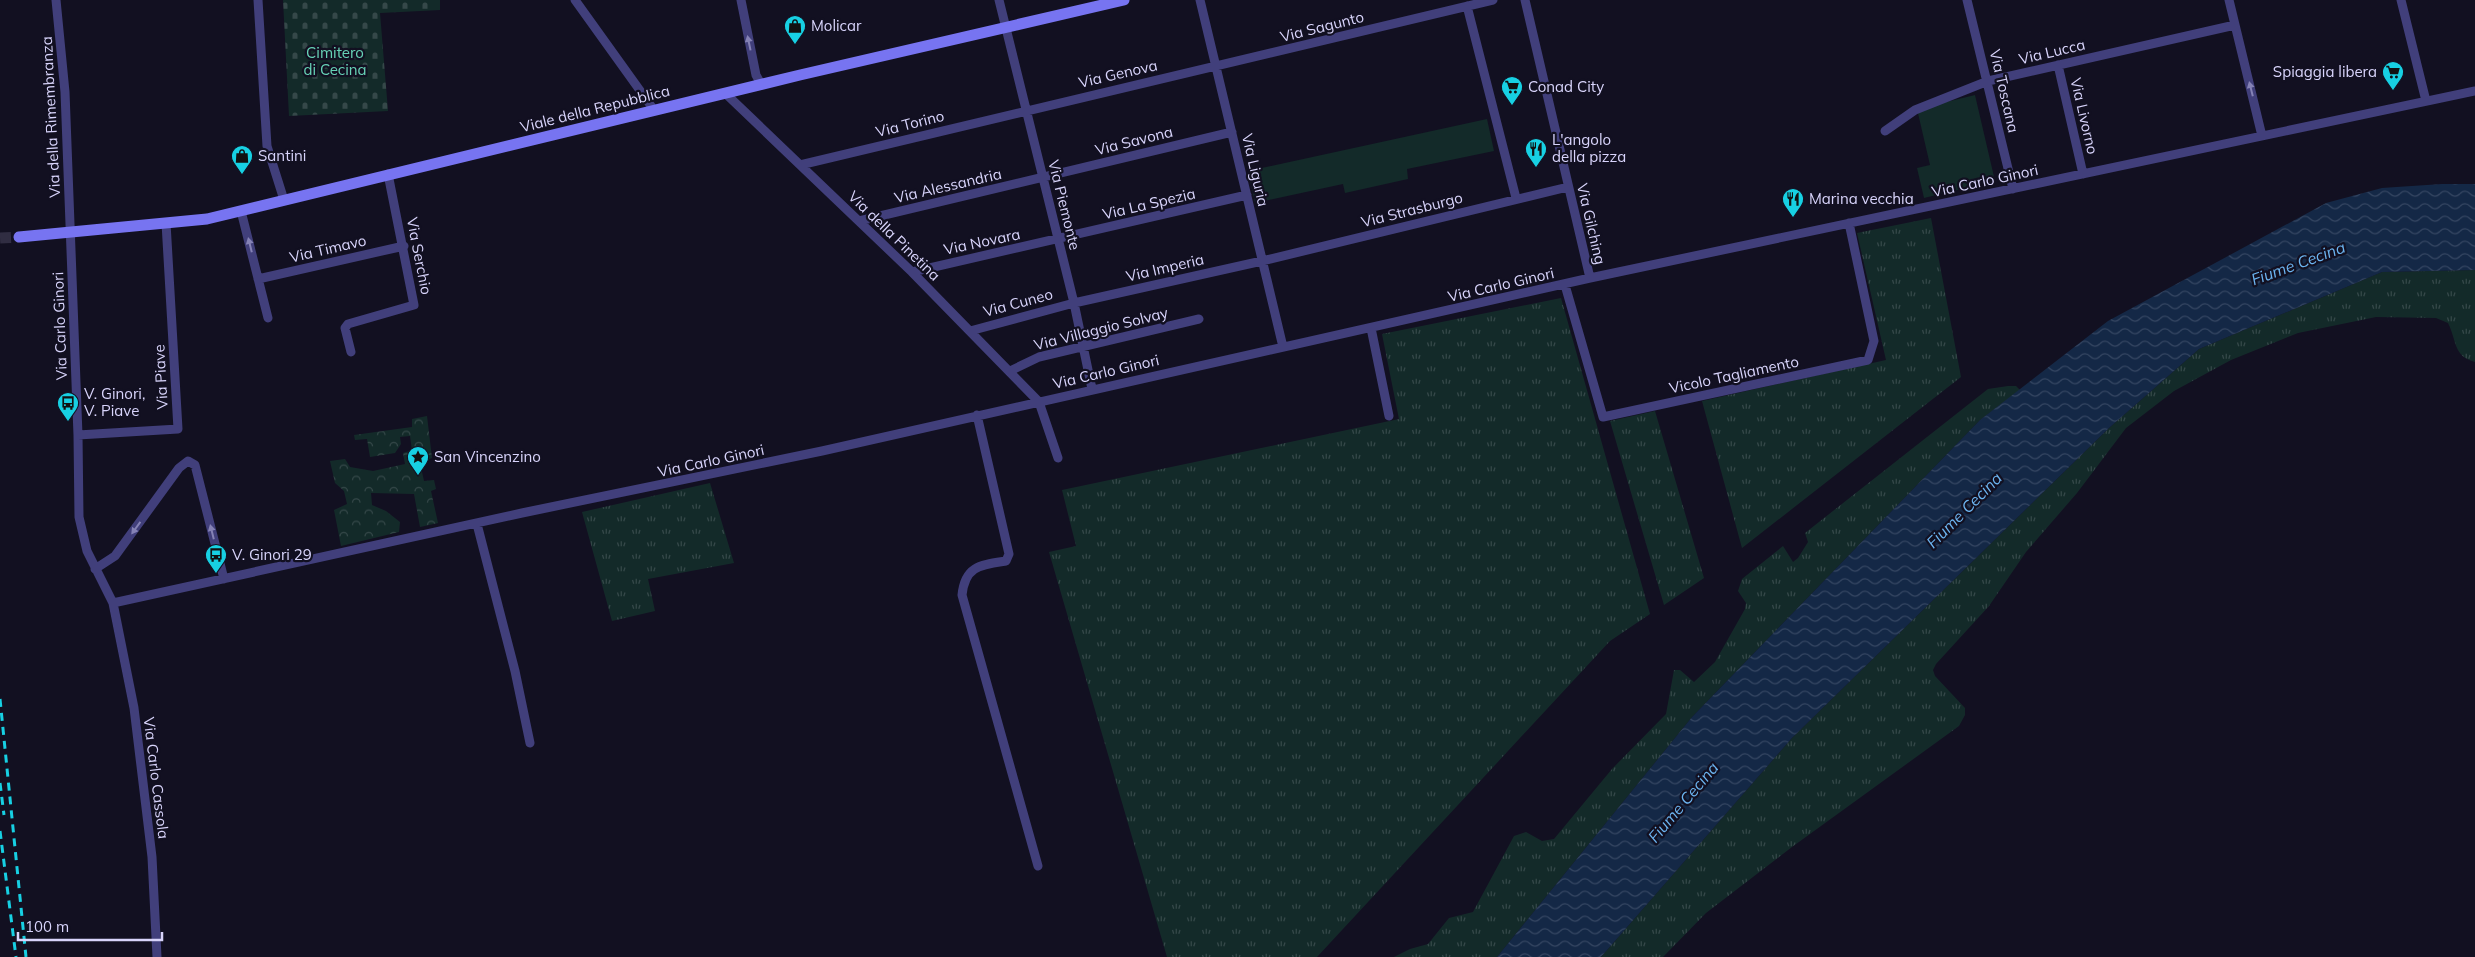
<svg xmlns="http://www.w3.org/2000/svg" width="2475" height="957" viewBox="0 0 2475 957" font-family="Mulish,sans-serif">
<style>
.grass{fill:url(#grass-tufts)}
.forest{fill:url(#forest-crowns)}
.cemetery{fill:url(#cemetery-stones)}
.park{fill:#132a29}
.water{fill:url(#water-waves)}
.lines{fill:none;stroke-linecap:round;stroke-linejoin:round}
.secondary-tunnel{stroke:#302d42;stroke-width:11;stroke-dasharray:11 5.5;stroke-linecap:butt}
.street{stroke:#413f7b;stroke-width:9}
.secondary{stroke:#7774f1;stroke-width:11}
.rail{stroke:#17d0e3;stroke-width:3;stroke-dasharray:8 6;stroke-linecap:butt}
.oneway{fill:#8582b5}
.labels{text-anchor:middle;stroke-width:4.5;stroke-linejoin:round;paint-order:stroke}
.poi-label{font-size:15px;fill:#d8d4fb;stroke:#121021;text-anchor:start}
.street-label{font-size:15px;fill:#d8d4fb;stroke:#121021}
.park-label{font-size:15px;fill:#67d3b7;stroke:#121021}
.water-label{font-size:16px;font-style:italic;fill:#6cb4f0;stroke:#121021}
</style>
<defs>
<pattern id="grass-tufts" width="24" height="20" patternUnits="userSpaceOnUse" patternTransform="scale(1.25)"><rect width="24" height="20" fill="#132a29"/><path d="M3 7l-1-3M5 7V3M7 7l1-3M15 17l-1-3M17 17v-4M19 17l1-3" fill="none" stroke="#354849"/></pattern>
<pattern id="forest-crowns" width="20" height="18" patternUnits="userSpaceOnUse" patternTransform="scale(1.25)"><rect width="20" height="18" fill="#132a29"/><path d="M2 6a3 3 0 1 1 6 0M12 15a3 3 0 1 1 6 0" fill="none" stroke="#354849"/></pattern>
<pattern id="cemetery-stones" width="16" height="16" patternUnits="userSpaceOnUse" patternTransform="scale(1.25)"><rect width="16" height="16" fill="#132a29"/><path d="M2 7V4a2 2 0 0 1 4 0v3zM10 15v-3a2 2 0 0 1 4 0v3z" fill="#354849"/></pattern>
<pattern id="water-waves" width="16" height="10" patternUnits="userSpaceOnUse" patternTransform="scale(1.25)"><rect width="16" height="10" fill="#142846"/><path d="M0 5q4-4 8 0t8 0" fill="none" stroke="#354662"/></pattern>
</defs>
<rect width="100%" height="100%" fill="#121021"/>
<!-- grass -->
<path class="grass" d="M 1931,218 L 1961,377 L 1742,548 L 1702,401 L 1886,360 L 1857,233 Z
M 2475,270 L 2475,362 C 2453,356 2457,341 2448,323 L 2436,318 L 2376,317 L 2298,333 L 2231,360 L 2174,391 L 2126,428 L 2077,493 L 2026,552 L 1989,606 L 1936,664 L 1933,670 L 1935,676 L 1965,708 L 1965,715 L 1959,726 L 1792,847 L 1706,913 L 1663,957 L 1601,957 L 1792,738 L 2109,428 L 2199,349 L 2382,272 Z
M 1561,298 L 1650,614 L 1610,641 L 1317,957 L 1167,957 L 1049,552 L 1076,546 L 1062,490 L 1399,419 L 1382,334 Z
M 2008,386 L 2016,386 L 2020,390 L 1980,420 L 1692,717 L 1497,957 L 1394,957 L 1410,949 L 1428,944 L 1449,918 L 1473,912 L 1514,836 L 1526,832 L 1542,841 L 1554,839 L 1612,769 L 1666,714 L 1674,670 L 1680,670 L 1694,682 L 1715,662 L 1745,609 L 1746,603 L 1738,591 L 1742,579 L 1783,546 L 1793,562 L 1798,558 L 1808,542 L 1805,533 L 1988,389 Z
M 1655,411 L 1704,578 L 1664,605 L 1610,421 Z
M 710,483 L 734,563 L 648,579 L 655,611 L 612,621 L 582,512 Z"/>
<!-- forest -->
<path class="forest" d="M 427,416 L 432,458 L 420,463 L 424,481 L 434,480 L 436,489 L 431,491 L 438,523 L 420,527 L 414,494 L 371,493 L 372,505 L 386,511 L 400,522 L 399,532 L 341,546 L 334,510 L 347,504 L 344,491 L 335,483 L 330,461 L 345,459 L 350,467 L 373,471 L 405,464 L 403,453 L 412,450 L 410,436 L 400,437 L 401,444 L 395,453 L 370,457 L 367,439 L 355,440 L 354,435 L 412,427 L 412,419 Z"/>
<!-- cemetery -->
<path class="cemetery" d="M 283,0 L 440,0 L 440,10 L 380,13 L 388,111 L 289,116 Z"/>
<!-- park -->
<path class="park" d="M 1975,95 L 1995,181 L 1924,198 L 1917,168 L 1930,165 L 1917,109 Z
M 1487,119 L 1494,151 L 1407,169 L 1408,179 L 1345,193 L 1343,184 L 1255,203 L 1248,171 Z"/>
<!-- water -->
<path class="water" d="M 2442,184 L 2475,184 L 2475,270 L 2382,272 L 2199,349 L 2109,428 L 1792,738 L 1601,957 L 1497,957 L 1692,717 L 1980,420 L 2108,321 L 2326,203 L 2382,188 Z"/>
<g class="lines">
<!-- secondary-tunnel -->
<path class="secondary-tunnel" d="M 0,238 L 19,237"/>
<!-- street -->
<path class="street" d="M 56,0 L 65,92 L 78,435 L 79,517 L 87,551 L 113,603 L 134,708 L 152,857 L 157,957
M 258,0 L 267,146 L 284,200
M 575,0 L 654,110
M 741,0 L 756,75 L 761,84
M 999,0 L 1074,303 L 1092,389
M 1200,0 L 1283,347
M 1525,0 L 1590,278
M 1967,0 L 2013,189
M 2229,0 L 2262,136
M 2401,0 L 2426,101
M 1467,6 L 1516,198
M 2058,65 L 2083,174
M 725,93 L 912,272 L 1039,402 L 1058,458
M 1885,131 L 1915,110 L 1988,81 L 2235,25
M 800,165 L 1493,0
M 241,211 L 268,318
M 859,221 L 1232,132
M 912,272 L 1247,195
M 258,279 L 404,246
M 1565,285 L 1603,417 L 1868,360 L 1874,341 L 1849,223
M 1371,328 L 1389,416
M 970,331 L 1074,303 L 1262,261 L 1568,187
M 351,352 L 345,328 L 348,324 L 414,305 L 388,174
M 1010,371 L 1039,357 L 1199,319
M 977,415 L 1009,554 L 1006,561 C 980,565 965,566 962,595 L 1038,866
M 78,435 L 178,429 L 166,223
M 477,524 L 515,671 L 530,743
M 95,569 L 115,556 L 179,468 L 188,461 L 195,465 L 224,579
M 113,603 L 522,513 L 822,451 L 1590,278 L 2475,91"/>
<!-- secondary -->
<path class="secondary" d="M 19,237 L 207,219 L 800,75 L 1124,0"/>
<!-- rail -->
<path class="rail" d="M 0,699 L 26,957
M 0,783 L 4,815
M 0,831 L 16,957"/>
</g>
<!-- one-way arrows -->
<defs><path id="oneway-solid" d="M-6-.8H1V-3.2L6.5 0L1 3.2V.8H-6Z" transform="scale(1.25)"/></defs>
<g class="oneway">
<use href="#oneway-solid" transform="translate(749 43) rotate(-102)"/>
<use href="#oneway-solid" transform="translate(2251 89) rotate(-104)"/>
<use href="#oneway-solid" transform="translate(250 245) rotate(-104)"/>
<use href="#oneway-solid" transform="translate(136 528) rotate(126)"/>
<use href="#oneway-solid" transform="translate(212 532) rotate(-104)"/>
</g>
<!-- icons -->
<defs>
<g id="shop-pin" transform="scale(1.125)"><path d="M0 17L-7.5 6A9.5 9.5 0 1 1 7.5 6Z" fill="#17d0e3" stroke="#121021"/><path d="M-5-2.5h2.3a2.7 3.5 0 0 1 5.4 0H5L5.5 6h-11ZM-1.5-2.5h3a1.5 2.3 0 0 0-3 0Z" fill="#111"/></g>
<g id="supermarket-pin" transform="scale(1.125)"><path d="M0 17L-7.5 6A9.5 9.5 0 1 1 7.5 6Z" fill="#17d0e3" stroke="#121021"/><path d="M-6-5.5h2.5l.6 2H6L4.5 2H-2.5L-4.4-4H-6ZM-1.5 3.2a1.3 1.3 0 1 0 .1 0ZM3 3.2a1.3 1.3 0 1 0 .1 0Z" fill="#111"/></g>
<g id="restaurant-pin" transform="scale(1.125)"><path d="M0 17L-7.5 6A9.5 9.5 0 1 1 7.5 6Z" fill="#17d0e3" stroke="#121021"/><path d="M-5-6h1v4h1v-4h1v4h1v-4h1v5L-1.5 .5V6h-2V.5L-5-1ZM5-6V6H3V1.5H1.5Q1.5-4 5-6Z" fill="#111"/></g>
<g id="bus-pin" transform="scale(1.125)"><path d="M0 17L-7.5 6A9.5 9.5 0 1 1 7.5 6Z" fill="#17d0e3" stroke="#121021"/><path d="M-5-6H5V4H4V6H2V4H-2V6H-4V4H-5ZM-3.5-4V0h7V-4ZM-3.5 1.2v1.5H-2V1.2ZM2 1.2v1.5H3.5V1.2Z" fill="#111"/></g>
<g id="sight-pin" transform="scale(1.125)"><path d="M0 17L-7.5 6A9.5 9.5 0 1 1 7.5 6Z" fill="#17d0e3" stroke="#121021"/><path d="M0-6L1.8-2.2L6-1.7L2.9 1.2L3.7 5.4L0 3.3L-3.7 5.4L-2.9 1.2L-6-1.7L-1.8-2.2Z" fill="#111"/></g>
</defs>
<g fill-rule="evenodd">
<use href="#shop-pin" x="795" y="26"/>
<use href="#supermarket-pin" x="2393" y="72"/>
<use href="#supermarket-pin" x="1512" y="87"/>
<use href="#restaurant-pin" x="1536" y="149"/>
<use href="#shop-pin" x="242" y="156"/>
<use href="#restaurant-pin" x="1793" y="199"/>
<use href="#bus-pin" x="68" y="403"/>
<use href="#sight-pin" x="418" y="457"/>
<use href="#bus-pin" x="216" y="555"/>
</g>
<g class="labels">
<!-- poi labels -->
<g class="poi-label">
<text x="811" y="31">Molicar</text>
<text x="2377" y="77" text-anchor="end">Spiaggia libera</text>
<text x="1528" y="92">Conad City</text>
<text x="1552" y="145">L'angolo<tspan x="1552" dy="17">della pizza</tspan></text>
<text x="258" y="161">Santini</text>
<text x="1809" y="204">Marina vecchia</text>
<text x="84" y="399">V. Ginori,<tspan x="84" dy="17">V. Piave</tspan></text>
<text x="434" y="462">San Vincenzino</text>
<text x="232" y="560">V. Ginori 29</text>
</g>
<!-- street labels -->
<g class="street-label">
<text transform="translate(1322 27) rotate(-14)" y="5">Via Sagunto</text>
<text transform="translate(2052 52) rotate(-13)" y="5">Via Lucca</text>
<text transform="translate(1118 74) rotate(-13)" y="5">Via Genova</text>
<text transform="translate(2004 91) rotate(77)" y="5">Via Toscana</text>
<text transform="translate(595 109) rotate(-14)" y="5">Viale della Repubblica</text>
<text transform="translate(2084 116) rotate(77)" y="5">Via Livorno</text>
<text transform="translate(51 117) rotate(-93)" y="5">Via della Rimembranza</text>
<text transform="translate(910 124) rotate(-14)" y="5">Via Torino</text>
<text transform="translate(1134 141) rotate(-14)" y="5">Via Savona</text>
<text transform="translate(1255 170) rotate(77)" y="5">Via Liguria</text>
<text transform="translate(1985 181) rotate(-12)" y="5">Via Carlo Ginori</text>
<text transform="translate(948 186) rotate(-13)" y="5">Via Alessandria</text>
<text transform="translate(1149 204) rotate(-13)" y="5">Via La Spezia</text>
<text transform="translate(1064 205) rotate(76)" y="5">Via Piemonte</text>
<text transform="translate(1412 210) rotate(-14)" y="5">Via Strasburgo</text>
<text transform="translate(1591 224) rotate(77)" y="5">Via Gilching</text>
<text transform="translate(894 236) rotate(44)" y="5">Via della Pinetina</text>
<text transform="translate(982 242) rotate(-12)" y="5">Via Novara</text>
<text transform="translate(328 249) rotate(-13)" y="5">Via Timavo</text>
<text transform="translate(419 256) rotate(79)" y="5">Via Serchio</text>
<text transform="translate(1165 268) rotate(-13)" y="5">Via Imperia</text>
<text transform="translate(1501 285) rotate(-13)" y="5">Via Carlo Ginori</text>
<text transform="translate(1018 303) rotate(-15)" y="5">Via Cuneo</text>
<text transform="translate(60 326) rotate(-92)" y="5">Via Carlo Ginori</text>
<text transform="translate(1101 329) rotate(-14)" y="5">Via Villaggio Solvay</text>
<text transform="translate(1106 372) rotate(-13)" y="5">Via Carlo Ginori</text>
<text transform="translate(1734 375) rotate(-12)" y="5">Vicolo Tagliamento</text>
<text transform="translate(161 377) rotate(-93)" y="5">Via Piave</text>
<text transform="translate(711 461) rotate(-12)" y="5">Via Carlo Ginori</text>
<text transform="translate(156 778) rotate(83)" y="5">Via Carlo Cassola</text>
</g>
<!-- park labels -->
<g class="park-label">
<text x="335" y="58">Cimitero<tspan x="335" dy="17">di Cecina</tspan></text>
</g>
<!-- water labels -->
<g class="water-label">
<text transform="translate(2298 263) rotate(-20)" y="6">Fiume Cecina</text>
<text transform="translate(1964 510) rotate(-45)" y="6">Fiume Cecina</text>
<text transform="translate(1683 802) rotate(-50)" y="6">Fiume Cecina</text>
</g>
</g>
<!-- scale -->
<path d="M18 932v8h144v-8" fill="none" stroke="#d8d4fb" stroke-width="2.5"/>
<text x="25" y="932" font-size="15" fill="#d8d4fb" stroke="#121021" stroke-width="4" paint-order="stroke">100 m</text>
</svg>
